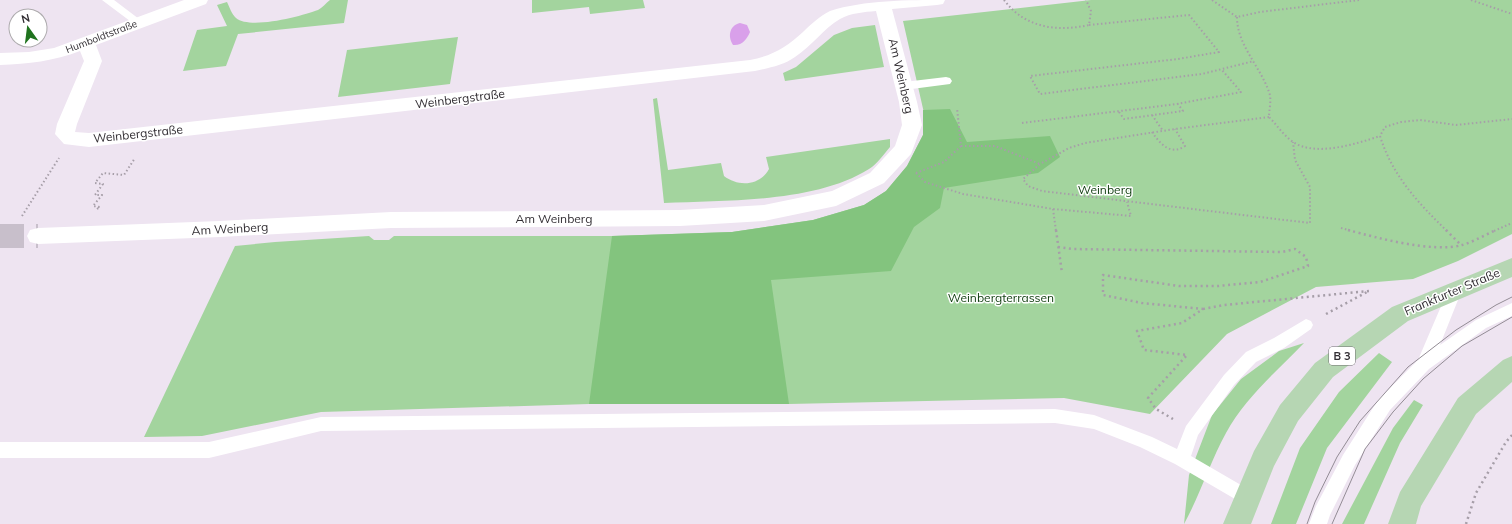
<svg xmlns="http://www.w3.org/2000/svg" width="1512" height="524" viewBox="0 0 1512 524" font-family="Mulish,sans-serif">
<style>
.green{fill:#a3d49e}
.forest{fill:#83c47e}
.water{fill:#d9a0ea}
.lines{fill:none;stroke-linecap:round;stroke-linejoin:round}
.minor-tunnel{stroke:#c8bfcb;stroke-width:24;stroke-dasharray:24 12;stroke-linecap:butt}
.path-far1{stroke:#a69ea8;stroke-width:2;stroke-dasharray:1.5 2.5;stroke-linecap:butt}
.path{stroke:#a69ea8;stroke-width:2.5;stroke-dasharray:2 3.5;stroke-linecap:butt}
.service{fill:#fff;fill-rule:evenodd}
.minor{fill:#fff;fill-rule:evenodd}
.primary{fill:#b6d6b3;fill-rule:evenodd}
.tram{stroke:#938c95;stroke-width:1}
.labels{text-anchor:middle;stroke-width:3;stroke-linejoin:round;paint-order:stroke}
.far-street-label{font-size:10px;fill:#312d32;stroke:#fff}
.shield{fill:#fff;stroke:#6f6c70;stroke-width:1}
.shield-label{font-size:11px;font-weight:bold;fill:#312d32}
.street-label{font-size:12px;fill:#312d32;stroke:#fff}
.park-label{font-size:12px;fill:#0e3c0d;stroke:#fff}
</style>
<rect width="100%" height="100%" fill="#eee4f1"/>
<!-- green -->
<path class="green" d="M 330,0 L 348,0 L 344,23 L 238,34 L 226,66 L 183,71 L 197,30 L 227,26 L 217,5 L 227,2 C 229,6 232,15 236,18 C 250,30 302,16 318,10 C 322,8 326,3 330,0 Z
M 532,0 L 643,0 L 645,8 L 590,14 L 589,7 L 532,13 Z
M 1091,0 L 1512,0 L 1512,234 L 1458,261 L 1413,279 L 1316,287 L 1227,334 L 1150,414 L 1064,398 L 789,404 L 589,404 L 321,412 L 202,436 L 144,437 L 235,246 L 275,242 L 369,236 L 374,240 L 389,240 L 394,236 L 612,236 L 732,232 L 813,220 L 864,205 L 886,191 L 907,166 L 923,135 L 924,113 L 903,21 Z
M 875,25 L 884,67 L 785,81 L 783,73 L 796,67 L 834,35 L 852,28 Z
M 458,37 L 450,84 L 338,97 L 347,50 Z
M 657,98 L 668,170 L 721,163 L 724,176 C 738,187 760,186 769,169 L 766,157 L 890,139 L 890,147 C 884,154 877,164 869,169 C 815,203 727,200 664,203 L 653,99 Z
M 1304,343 C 1277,371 1245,398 1226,433 C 1210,462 1200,495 1184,524 L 1189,475 L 1212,415 L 1241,379 L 1279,351 Z
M 1379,353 L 1392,362 L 1327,448 L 1296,524 L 1271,524 L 1300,448 L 1339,392 Z
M 1414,400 L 1423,405 L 1400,443 L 1364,524 L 1342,524 L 1393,428 Z"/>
<!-- forest -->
<path class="forest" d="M 950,109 L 967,142 L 1050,136 L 1060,157 L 1038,173 L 944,188 L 940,208 L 914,227 L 891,271 L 771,280 L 789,404 L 589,404 L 612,236 L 732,232 L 813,220 L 864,205 L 886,191 L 907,166 L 923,135 L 923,110 Z"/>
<!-- water -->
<path class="water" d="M 740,23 L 747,25 L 750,32 C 747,39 742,46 733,45 C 727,36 730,25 740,23 Z"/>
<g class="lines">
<!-- minor-tunnel -->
<path class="minor-tunnel" d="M 0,236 L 38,236"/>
<!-- path-far1 -->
<path class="path-far1" d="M 1004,0 C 1025,28 1057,32 1089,25 L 1091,11 L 1086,0
M 1212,0 L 1237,17 L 1260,12 L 1359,0
M 1471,0 L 1512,14
M 1237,17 C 1237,45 1260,66 1269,92 C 1272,99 1269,110 1269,117 C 1277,125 1283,135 1293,142 C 1315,157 1356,144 1380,136
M 1089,25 L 1189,15 L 1219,52 L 1178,59 L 1030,76 L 1040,94 L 1202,74 L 1254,61
M 1119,112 L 1124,119 L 1183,111 L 1178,104
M 1152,115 L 1163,131
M 1269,117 L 1175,129 L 1085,143 L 1069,148 L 1040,164 L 1023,179 L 1028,186 L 1042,191 L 1310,223 L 1310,187 L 1295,160 L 1293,142
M 1022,123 L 1177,104 L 1241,92 L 1222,70
M 1152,132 C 1160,144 1171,156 1185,146 L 1175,129
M 961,146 L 995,146 L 1040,164
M 916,173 L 925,182 L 963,194 L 1053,209 L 1131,216 L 1127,202
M 916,173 L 944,162 L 961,146 L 957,108
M 97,209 L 100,207 L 93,206 L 102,195 L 95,195 L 103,184 L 95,183 L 103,173 L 124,175 L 135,158
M 1053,209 L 1056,231
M 22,216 L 59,158
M 1341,228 L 1352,231
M 1447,231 C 1418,203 1392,175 1380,136 L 1385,127 L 1401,122 L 1420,120 L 1456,125 L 1512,119
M 1494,231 L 1512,223"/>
<!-- path -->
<path class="path" d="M 1056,230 L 1062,273
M 1348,230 C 1378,238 1432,253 1462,245 C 1473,242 1485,235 1496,230
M 1446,230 L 1461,245
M 1058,247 L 1072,249 L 1282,252 L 1295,249 L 1306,257 L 1308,266 L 1260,282 L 1218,286 L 1179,286 L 1103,275 L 1103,295 L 1142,303 L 1203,309 L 1182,323 L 1137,331 L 1144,350 L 1187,355 L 1148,398 L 1156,409 L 1173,419
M 1203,309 L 1224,305 L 1369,291
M 1326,314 L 1367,292
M 1466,524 L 1476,493 L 1506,442 L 1512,435"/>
<!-- service -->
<path class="service" d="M 102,0 L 114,0 L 143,22 L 142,24 L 134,24 Z
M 946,77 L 950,78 L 952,81 L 950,84 L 904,90 L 900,89 L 898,86 L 900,83 L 904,82 Z
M 1455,284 L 1460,286 L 1462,290 L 1440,345 L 1476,320 L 1512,303 L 1512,316 L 1486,328 L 1429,369 L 1390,410 L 1355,465 L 1330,515 L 1327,524 L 1309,524 L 1316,506 L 1343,455 L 1378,400 L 1418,360 L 1448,290 L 1450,286 Z
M 1306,319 L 1311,321 L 1313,325 L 1311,329 L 1284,348 L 1256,362 L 1234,385 L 1198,435 L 1191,456 L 1253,492 L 1255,498 L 1253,504 L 1247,506 L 1175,464 L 1140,447 L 1094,429 L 1055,423 L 321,431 L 209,458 L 0,458 L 0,442 L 209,442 L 321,417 L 1055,409 L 1094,415 L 1152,437 L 1177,449 L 1186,426 L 1224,375 L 1246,352 L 1274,338 Z"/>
<!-- minor -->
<path class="minor" d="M 184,0 L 208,0 L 206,4 L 96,45 L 102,61 L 77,124 L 75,132 L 89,133 L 750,60 C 772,56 787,47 803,32 C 811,24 820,16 830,11 C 864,0 908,0 945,0 L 943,4 L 937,5 L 892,9 L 917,102 L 922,125 L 911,154 L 884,183 L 836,206 L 764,221 L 680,226 L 391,228 L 220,237 L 38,244 L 30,242 L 27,236 L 30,230 L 38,228 L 220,221 L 391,212 L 680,210 L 764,205 L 832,191 L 870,173 L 895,146 L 902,125 L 899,102 L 876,11 C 864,12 851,13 840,19 C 823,29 812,46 795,57 C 784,65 769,68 755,71 L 89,147 L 64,144 L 55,134 L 57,124 L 84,61 L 80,51 C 54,61 28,64 0,65 L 0,53 L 29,52 L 54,48 Z"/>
<!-- primary -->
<path class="primary" d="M 1512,258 L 1512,277 L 1408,321 L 1333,377 L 1298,421 L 1274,466 L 1251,524 L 1223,524 L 1254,451 L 1280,405 L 1315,363 L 1392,307 Z
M 1512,356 L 1512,382 L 1476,414 L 1421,506 L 1416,524 L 1388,524 L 1400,492 L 1458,398 L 1503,360 Z"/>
<!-- tram -->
<path class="tram" d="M 1307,524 L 1315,502 L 1337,457 L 1360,421 L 1408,367 L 1456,330 L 1496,305 L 1512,297
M 1332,524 L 1365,449 L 1393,412 L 1423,379 L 1462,346 L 1512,317"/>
</g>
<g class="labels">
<!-- far-street labels -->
<g class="far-street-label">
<text transform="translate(101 36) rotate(-21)" y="4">Humboldtstraße</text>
</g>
<!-- shield labels -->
<rect class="shield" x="1329" y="347" width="26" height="18" rx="3"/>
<g class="shield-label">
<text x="1342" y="360">B 3</text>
</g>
<!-- street labels -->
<g class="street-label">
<text transform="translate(901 76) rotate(77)" y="4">Am Weinberg</text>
<text transform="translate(460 99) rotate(-7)" y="4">Weinbergstraße</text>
<text transform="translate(138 134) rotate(-6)" y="4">Weinbergstraße</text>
<text x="554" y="223">Am Weinberg</text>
<text transform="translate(230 229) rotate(-3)" y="4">Am Weinberg</text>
<text transform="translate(1452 292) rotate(-23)" y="4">Frankfurter Straße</text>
</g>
<!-- park labels -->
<g class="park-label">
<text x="1105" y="194">Weinberg</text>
<text x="1001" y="302">Weinbergterrassen</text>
</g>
</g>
<!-- north arrow -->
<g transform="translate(28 28) rotate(346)"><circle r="19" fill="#ffffff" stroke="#adabad"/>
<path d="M0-3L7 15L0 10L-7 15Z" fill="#1f731e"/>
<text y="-6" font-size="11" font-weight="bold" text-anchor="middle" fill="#312d32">N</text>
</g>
</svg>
